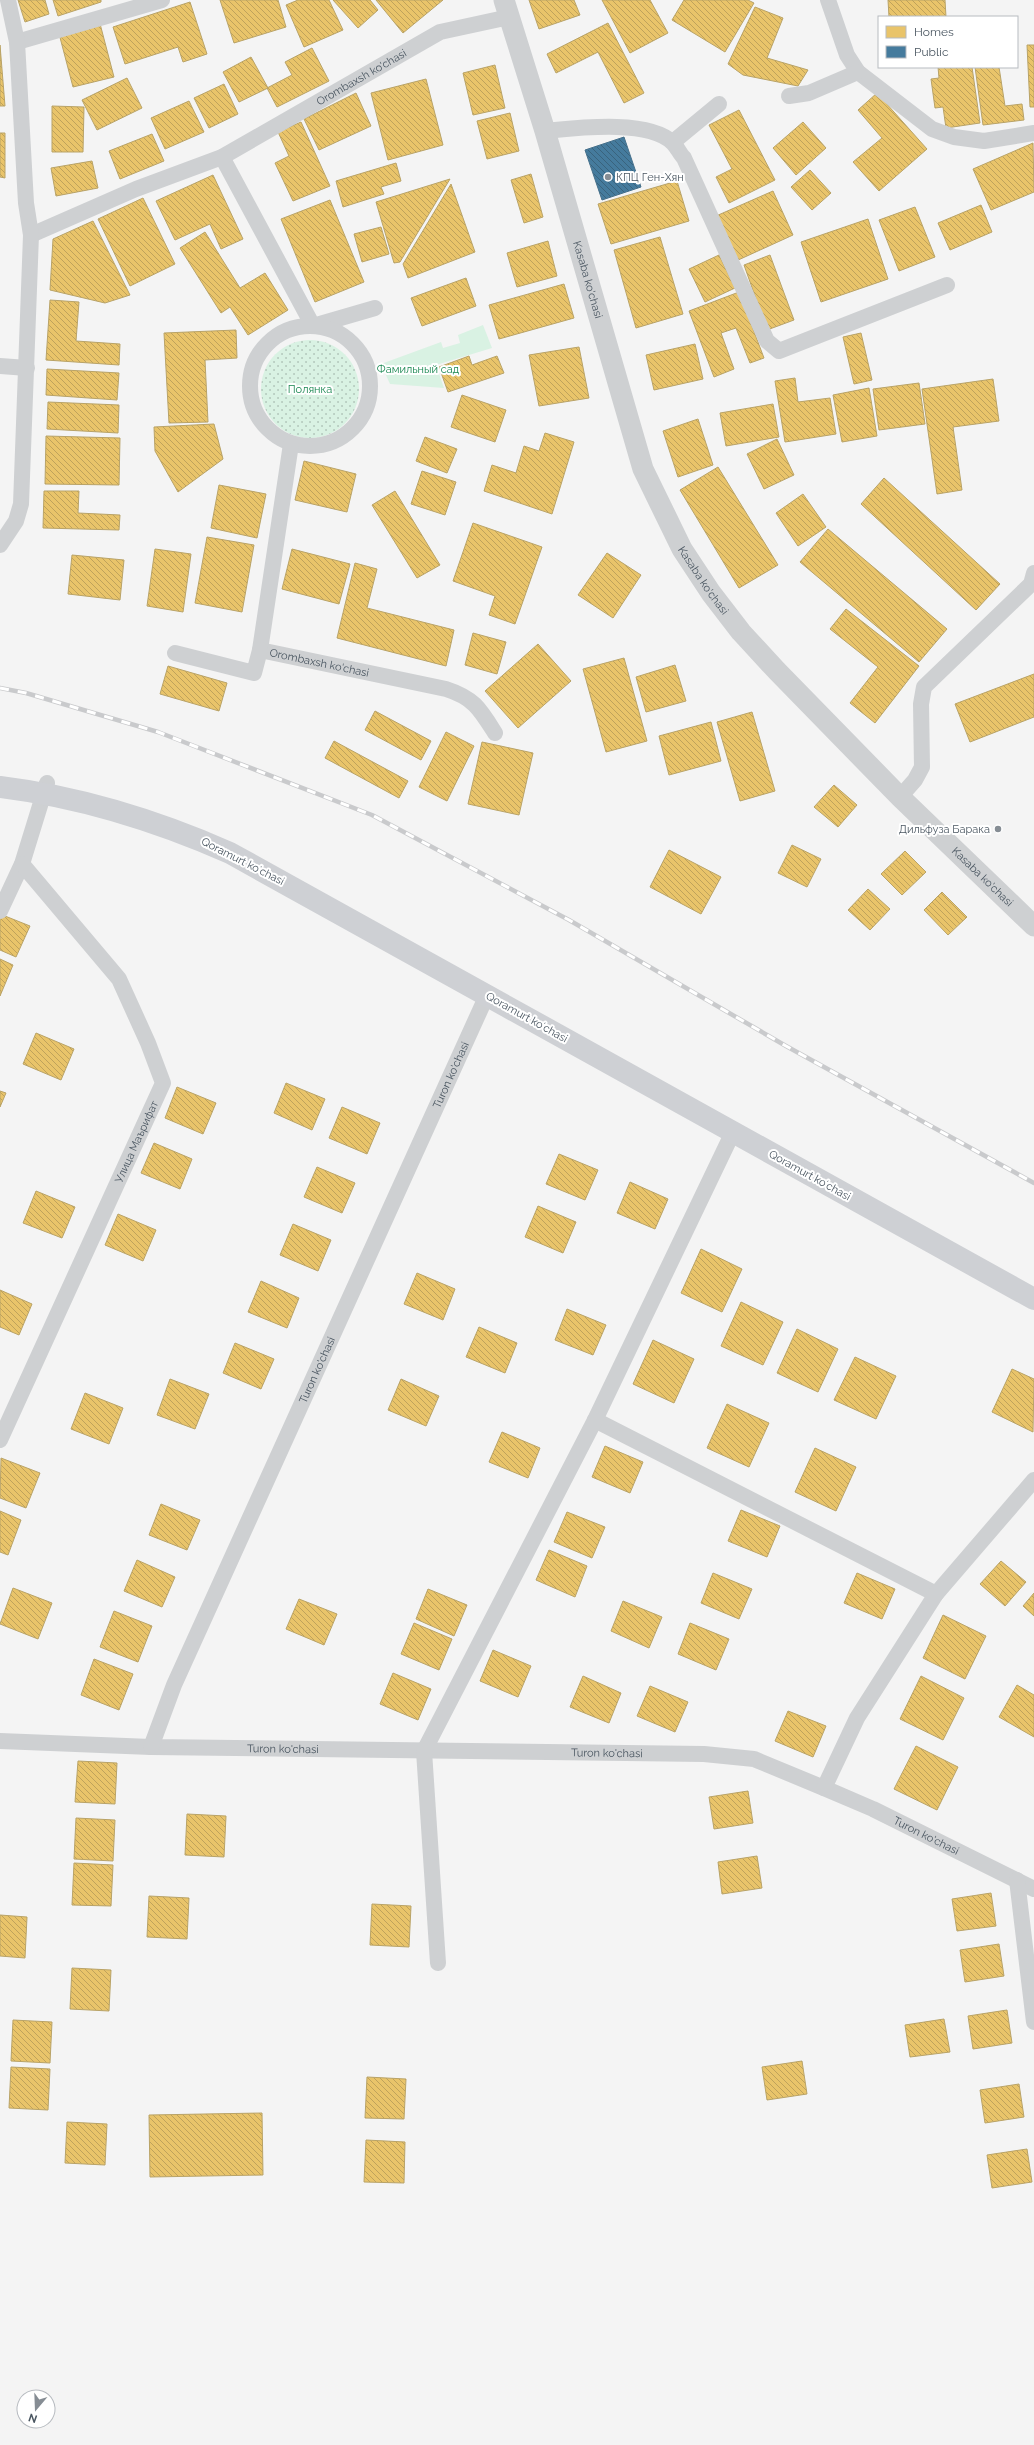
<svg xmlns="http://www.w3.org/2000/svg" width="1034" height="2445" viewBox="0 0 1034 2445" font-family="Raleway,sans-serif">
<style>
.park{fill:url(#park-dots)}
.garden{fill:#d9f2e3}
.homes{fill:url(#homes-back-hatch);stroke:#b9a367}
.public{fill:url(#public-back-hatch);stroke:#46708b}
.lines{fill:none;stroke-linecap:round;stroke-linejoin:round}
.minor{stroke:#ced0d2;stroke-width:16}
.tertiary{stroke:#ced0d2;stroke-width:21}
.secondary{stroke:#ced0d4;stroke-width:22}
.rail-casing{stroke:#c9cacc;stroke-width:4.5}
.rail{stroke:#fff;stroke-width:3;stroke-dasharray:9;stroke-linecap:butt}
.poi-dot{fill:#868d94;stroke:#fff;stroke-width:1.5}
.labels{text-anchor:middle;stroke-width:4;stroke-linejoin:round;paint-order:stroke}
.street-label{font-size:11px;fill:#4a5661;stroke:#fff}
.poi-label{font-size:11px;fill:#4a5661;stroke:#fff;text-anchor:start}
.park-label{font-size:11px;fill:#17864f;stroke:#fff}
</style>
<defs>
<pattern id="park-dots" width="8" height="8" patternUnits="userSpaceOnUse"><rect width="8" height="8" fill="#d9f2e3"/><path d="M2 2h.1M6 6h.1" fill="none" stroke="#b2c7bb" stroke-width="1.8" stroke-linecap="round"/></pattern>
<pattern id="homes-back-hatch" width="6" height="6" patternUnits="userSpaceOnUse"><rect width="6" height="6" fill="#e9c46a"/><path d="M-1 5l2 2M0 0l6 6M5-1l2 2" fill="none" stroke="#bfa25b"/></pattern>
<pattern id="public-back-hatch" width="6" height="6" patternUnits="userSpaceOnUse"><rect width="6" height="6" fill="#457b9d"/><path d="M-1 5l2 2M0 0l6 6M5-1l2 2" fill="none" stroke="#39637d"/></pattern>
</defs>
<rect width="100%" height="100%" fill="#f4f4f4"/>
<!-- park -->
<path class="park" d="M261 389a49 49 0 1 1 98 0a49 49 0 1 1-98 0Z"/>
<!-- garden -->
<path class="garden" d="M 483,325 L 492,348 L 436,365 L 444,388 L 390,384 L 381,364 L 441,342 L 443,348 L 460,343 L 458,335 Z"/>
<!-- homes -->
<path class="homes" d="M 18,0 L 45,0 L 49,14 L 25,22 Z
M 53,0 L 101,0 L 101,2 L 58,16 Z
M 220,0 L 278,0 L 286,27 L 234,43 Z
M 298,0 L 329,0 L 343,30 L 304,47 L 286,5 Z
M 333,0 L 370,0 L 378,10 L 358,28 Z
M 376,0 L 443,0 L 403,33 Z
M 529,0 L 574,0 L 580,15 L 539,29 Z
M 602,0 L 650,0 L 668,33 L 630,53 Z
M 684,0 L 748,0 L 754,3 L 725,52 L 672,20 Z
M 888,0 L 945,0 L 946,17 L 889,17 Z
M 190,2 L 207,54 L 183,62 L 178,47 L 125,64 L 113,27 Z
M 755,7 L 783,18 L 767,58 L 808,70 L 798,86 L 743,75 L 728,64 Z
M 98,16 L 114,77 L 73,87 L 57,26 Z
M 608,23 L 644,93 L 624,103 L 598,52 L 556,73 L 547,54 Z
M 0,45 L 5,106 L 0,106 Z
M 1027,45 L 1034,45 L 1034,107 L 1030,107 Z
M 312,48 L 329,81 L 277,107 L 267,88 L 292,75 L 285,62 Z
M 251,57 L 268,88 L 239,102 L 223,72 Z
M 495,65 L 505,108 L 473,115 L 463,73 Z
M 938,67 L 972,67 L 980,123 L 946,128 L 943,107 L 935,108 L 931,79 L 939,78 Z
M 975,67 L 999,67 L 1005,106 L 1022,104 L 1024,120 L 983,125 Z
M 127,78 L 142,108 L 97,130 L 82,100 Z
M 426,79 L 443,145 L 388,160 L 371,93 Z
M 224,84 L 238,114 L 209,128 L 194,98 Z
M 356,93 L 371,126 L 319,150 L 304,119 Z
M 877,93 L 927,149 L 879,191 L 853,162 L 882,138 L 858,110 Z
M 189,101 L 204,132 L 165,149 L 151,118 Z
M 52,106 L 84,107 L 83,152 L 52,152 Z
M 739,110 L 775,180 L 729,203 L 716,177 L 732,169 L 709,125 Z
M 510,113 L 519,151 L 487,159 L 477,121 Z
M 301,122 L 330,186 L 293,201 L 275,163 L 289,156 L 278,132 Z
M 803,122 L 826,148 L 796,175 L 773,148 Z
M 0,133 L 5,133 L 5,178 L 0,177 Z
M 152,134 L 164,161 L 120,179 L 109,151 Z
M 1033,143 L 1034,192 L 991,210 L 973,169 Z
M 92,161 L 98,188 L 56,196 L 51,168 Z
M 396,163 L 401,181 L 381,187 L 384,194 L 343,207 L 336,181 Z
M 810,170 L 831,193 L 812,210 L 791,187 Z
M 531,174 L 543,217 L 524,223 L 511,180 Z
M 213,175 L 243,239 L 221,249 L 210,224 L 175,240 L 156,201 Z
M 450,179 L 400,262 L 394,263 L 376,202 Z
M 677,181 L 689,221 L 611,244 L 598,204 Z
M 451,184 L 475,252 L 408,278 L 403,264 Z
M 773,191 L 793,235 L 736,261 L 716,216 Z
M 143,198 L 175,264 L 130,286 L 98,219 Z
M 330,200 L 364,282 L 315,302 L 281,219 Z
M 981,205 L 992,232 L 950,250 L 938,223 Z
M 915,207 L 935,257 L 899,271 L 879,220 Z
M 868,219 L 888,279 L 821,302 L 801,242 Z
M 93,221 L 130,295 L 105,303 L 50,290 L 53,239 Z
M 381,227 L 389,254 L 362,262 L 354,234 Z
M 205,232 L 240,288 L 265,273 L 288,310 L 248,335 L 230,307 L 221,313 L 180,248 Z
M 660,237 L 683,314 L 636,328 L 614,250 Z
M 548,241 L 557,276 L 517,287 L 507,253 Z
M 719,255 L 735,288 L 705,302 L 689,269 Z
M 770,255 L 794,320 L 767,330 L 744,265 Z
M 466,278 L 476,306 L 422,326 L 411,298 Z
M 564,284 L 574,318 L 499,339 L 489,305 Z
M 739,292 L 764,358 L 750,363 L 736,328 L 721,333 L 734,369 L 714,377 L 689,311 Z
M 50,300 L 79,302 L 76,341 L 120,344 L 119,365 L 46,360 Z
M 236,330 L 237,358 L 205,360 L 208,422 L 169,423 L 164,333 Z
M 861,333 L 872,380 L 854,384 L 843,337 Z
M 695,344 L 703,379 L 654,390 L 646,355 Z
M 579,347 L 589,398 L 539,406 L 529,355 Z
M 469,356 L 472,365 L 497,356 L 504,373 L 448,392 L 439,367 Z
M 47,369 L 119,373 L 117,400 L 46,395 Z
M 795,378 L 798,402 L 830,398 L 836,434 L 785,442 L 775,381 Z
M 993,379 L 999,421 L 953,427 L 962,490 L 937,494 L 922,389 Z
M 919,383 L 925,424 L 879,430 L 873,389 Z
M 869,388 L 877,436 L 842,442 L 833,395 Z
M 462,395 L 506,410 L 495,442 L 451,427 Z
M 48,402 L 119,405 L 118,433 L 47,429 Z
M 773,404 L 779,437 L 726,446 L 720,413 Z
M 698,419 L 713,465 L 678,477 L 663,431 Z
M 214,424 L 223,459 L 178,492 L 155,451 L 154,427 Z
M 545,433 L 574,442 L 552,514 L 484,491 L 492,465 L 516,473 L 524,446 L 539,451 Z
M 46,436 L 120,438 L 119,485 L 45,484 Z
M 425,437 L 457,449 L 447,473 L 416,461 Z
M 777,439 L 794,475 L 764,489 L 747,454 Z
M 304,461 L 356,474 L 347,512 L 295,500 Z
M 718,467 L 778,565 L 739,588 L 680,490 Z
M 422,471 L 456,482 L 445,515 L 411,504 Z
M 884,478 L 1000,584 L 976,610 L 861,504 Z
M 219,485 L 266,494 L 257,538 L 211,528 Z
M 44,491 L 79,491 L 78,513 L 120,515 L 119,530 L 43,528 Z
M 395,491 L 440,565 L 417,578 L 372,505 Z
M 803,494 L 826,527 L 798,546 L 776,513 Z
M 473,523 L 542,547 L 515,624 L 489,615 L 495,596 L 453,581 Z
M 828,529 L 947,629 L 919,662 L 800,562 Z
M 207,537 L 254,545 L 242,612 L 195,603 Z
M 155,549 L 191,554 L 183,612 L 147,606 Z
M 292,549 L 350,564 L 339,604 L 282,589 Z
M 607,553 L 641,575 L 613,618 L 578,595 Z
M 72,555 L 124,560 L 120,600 L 68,594 Z
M 355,563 L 377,569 L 367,608 L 454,630 L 446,666 L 337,638 Z
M 846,609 L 919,666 L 875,723 L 850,703 L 878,667 L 830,629 Z
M 473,633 L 506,642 L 497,674 L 465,665 Z
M 538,644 L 571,681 L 518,728 L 485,691 Z
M 624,658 L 647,741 L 606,752 L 583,669 Z
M 675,665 L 686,701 L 646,712 L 636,677 Z
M 168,666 L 227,683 L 219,711 L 160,694 Z
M 1034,674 L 1034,717 L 970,742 L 955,704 Z
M 375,711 L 431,741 L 421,760 L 365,730 Z
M 752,712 L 775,791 L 740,801 L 717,722 Z
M 711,722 L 721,761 L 669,775 L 659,736 Z
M 446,732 L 474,746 L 447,801 L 419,787 Z
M 334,741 L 408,781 L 399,798 L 325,758 Z
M 482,742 L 533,753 L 519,815 L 468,804 Z
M 834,785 L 857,805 L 838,827 L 814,807 Z
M 792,845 L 821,859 L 807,887 L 778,873 Z
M 669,850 L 721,877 L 701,914 L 650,887 Z
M 905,851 L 926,872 L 902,895 L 881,874 Z
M 868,889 L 890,909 L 870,930 L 848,910 Z
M 942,892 L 967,917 L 948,935 L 924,910 Z
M 0,914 L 30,926 L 16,957 L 0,950 Z
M 0,959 L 13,965 L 0,996 Z
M 36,1033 L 74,1049 L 61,1080 L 23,1064 Z
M 286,1083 L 325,1099 L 312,1130 L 274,1113 Z
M 177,1087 L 216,1103 L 203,1134 L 165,1118 Z
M 0,1091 L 6,1093 L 0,1107 Z
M 342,1107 L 380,1123 L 367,1154 L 329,1138 Z
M 154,1143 L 192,1159 L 180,1189 L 141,1173 Z
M 559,1154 L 598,1170 L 585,1200 L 546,1184 Z
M 317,1167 L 355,1183 L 342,1213 L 304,1197 Z
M 630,1182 L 668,1199 L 655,1229 L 617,1213 Z
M 36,1191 L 75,1207 L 62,1238 L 23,1223 Z
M 538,1206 L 576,1222 L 563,1253 L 525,1237 Z
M 118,1214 L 156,1230 L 143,1261 L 105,1245 Z
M 293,1224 L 331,1240 L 318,1271 L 280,1255 Z
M 701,1249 L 742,1269 L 722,1312 L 681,1293 Z
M 417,1273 L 455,1289 L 443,1320 L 404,1304 Z
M 261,1281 L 299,1298 L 287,1328 L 248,1312 Z
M 0,1290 L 32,1304 L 19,1335 L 0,1327 Z
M 741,1302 L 783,1322 L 763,1365 L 721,1346 Z
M 567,1309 L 606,1325 L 593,1355 L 555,1340 Z
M 479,1327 L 517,1343 L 505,1373 L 466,1357 Z
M 797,1329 L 838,1349 L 818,1392 L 777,1373 Z
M 653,1340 L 694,1359 L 674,1403 L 633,1384 Z
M 235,1343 L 274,1359 L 261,1389 L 223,1373 Z
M 855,1357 L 896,1376 L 876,1419 L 834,1400 Z
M 1012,1369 L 1034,1379 L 1033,1432 L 992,1412 Z
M 170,1379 L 209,1394 L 195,1429 L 157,1415 Z
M 401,1379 L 439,1396 L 426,1426 L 388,1410 Z
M 85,1393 L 123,1408 L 109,1444 L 71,1429 Z
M 727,1404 L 769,1423 L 749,1467 L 707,1448 Z
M 502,1432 L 540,1448 L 528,1478 L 489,1462 Z
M 605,1446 L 643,1462 L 630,1493 L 592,1477 Z
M 815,1448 L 856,1467 L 836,1511 L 795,1492 Z
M 1,1458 L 40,1473 L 26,1508 L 0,1498 Z
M 161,1504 L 200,1520 L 187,1550 L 149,1535 Z
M 741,1510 L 780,1526 L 767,1557 L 728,1541 Z
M 0,1511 L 21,1520 L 8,1555 L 0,1552 Z
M 567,1512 L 605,1527 L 592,1558 L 554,1542 Z
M 549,1550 L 587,1566 L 575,1597 L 536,1580 Z
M 137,1560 L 175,1577 L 162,1607 L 124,1591 Z
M 1001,1561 L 1026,1582 L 1005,1606 L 980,1584 Z
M 713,1573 L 752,1589 L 739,1619 L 701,1603 Z
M 857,1573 L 895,1589 L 882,1619 L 844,1603 Z
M 13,1588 L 52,1603 L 38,1639 L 0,1624 Z
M 428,1589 L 467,1605 L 454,1636 L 416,1619 Z
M 1034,1593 L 1034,1616 L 1023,1606 Z
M 299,1599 L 337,1614 L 324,1645 L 286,1629 Z
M 623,1601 L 662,1617 L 649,1648 L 611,1631 Z
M 114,1611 L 152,1626 L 138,1662 L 100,1647 Z
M 943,1615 L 986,1636 L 965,1679 L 923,1658 Z
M 414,1623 L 452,1639 L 439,1670 L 401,1654 Z
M 690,1623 L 729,1639 L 716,1670 L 678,1654 Z
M 493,1650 L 531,1666 L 518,1697 L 480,1681 Z
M 94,1659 L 133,1674 L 119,1710 L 81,1695 Z
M 393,1673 L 431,1689 L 418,1720 L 380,1704 Z
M 583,1676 L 621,1693 L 609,1723 L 570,1707 Z
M 921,1676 L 964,1698 L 943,1740 L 900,1719 Z
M 1017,1685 L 1034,1695 L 1034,1737 L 999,1717 Z
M 650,1686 L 688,1702 L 675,1732 L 637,1716 Z
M 788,1711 L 826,1726 L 813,1757 L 775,1741 Z
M 916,1746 L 958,1767 L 937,1810 L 894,1789 Z
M 78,1761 L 117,1763 L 115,1804 L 75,1802 Z
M 748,1791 L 753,1823 L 714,1829 L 709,1797 Z
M 187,1814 L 226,1816 L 224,1857 L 185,1855 Z
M 76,1818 L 115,1820 L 113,1861 L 74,1859 Z
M 757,1856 L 762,1888 L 722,1894 L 718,1862 Z
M 74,1863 L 113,1865 L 111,1906 L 72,1905 Z
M 991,1893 L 996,1926 L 957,1931 L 952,1899 Z
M 149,1896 L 189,1898 L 187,1939 L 147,1937 Z
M 372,1904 L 411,1906 L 409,1947 L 370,1945 Z
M 0,1915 L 27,1917 L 25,1958 L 0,1956 Z
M 999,1944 L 1004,1976 L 965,1982 L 960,1950 Z
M 72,1968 L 111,1970 L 109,2011 L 70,2009 Z
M 1007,2010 L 1012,2043 L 973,2049 L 968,2016 Z
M 944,2019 L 950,2052 L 910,2057 L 905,2025 Z
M 13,2020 L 52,2022 L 50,2063 L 11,2061 Z
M 802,2061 L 807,2094 L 767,2100 L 762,2067 Z
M 11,2067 L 50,2069 L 48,2110 L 9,2108 Z
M 367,2077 L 406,2079 L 404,2119 L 365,2118 Z
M 1019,2084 L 1024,2117 L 985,2123 L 980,2090 Z
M 262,2113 L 263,2175 L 150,2177 L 149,2115 Z
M 67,2122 L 107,2124 L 105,2165 L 65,2163 Z
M 366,2140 L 405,2142 L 404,2183 L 364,2182 Z
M 1027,2149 L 1032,2182 L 992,2188 L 987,2155 Z"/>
<!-- public -->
<path class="public" d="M 624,137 L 641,187 L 602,200 L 585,150 Z"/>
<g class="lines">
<!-- minor -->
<g class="minor">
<path d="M 828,0 L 847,55 L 858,72 L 932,129 L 954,137 L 984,141 L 1034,133"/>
<path d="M 17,42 L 162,0"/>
<path d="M 789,96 L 809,93 L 858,72"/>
<path d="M 545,131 C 577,128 649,119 673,143 C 677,147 680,154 684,158 L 767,341 L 779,351 L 947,285"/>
<path d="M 673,142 L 719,104"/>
<path d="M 222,157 L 313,326 L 375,308"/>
<path id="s1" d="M 31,235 L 136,189 L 222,157 L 440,32 L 509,17"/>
<circle cx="310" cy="386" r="60"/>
<path d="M 0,366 L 27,368"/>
<path id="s2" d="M 291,444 L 260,650 L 446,689 C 474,698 480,709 495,733"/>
<path d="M 0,545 L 16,521 L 21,504 L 31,235 L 26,203 L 17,42 L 8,0"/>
<path d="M 175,653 L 254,673 L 260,650"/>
<path d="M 900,797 L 915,780 L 922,767 L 921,704 L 924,687 L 1031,584 L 1034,573"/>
<path d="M 0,911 L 22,864 L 47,783"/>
<path d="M 595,1420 L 936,1594"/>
<path id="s3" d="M 0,1440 L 163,1083 L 148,1043 L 119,979 L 22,864"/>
<path id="s4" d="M 0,1741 L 151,1747 L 704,1754 L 754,1759 L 824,1788 L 873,1809 L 1034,1889"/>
<path id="s5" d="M 151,1747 L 174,1685 L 487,995"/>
<path d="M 824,1788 L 857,1718 L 936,1594 L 1034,1480"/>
<path d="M 1017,1880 L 1034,2022"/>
<path d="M 438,1963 L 424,1751 L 595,1420 L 733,1132"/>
</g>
<!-- tertiary -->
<path class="tertiary" id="s6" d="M 504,0 L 545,131 L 643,469 L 682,549 L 711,593 L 741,632 L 777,671 L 900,797 L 1034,926"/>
<!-- secondary -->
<path class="secondary" d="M 0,787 C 81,797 155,820 230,853 L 1034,1299"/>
<!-- rail casing -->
<g class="rail-casing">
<path id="rail" d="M 0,688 L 26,693 L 158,732 L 372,815 L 569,920 L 786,1046 L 1034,1183"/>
</g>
<!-- rail -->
<use href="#rail" class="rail"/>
</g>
<!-- markers -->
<g class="poi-dot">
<circle cx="608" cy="177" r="4"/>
<circle cx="998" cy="829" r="4"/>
</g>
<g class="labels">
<!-- street labels -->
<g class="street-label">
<text dy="4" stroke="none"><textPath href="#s1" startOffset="367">Orombaxsh ko'chasi</textPath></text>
<text dy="4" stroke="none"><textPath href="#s6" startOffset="292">Kasaba ko'chasi</textPath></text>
<text dy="4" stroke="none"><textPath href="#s6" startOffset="616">Kasaba ko'chasi</textPath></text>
<text dy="4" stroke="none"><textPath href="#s2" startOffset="269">Orombaxsh ko'chasi</textPath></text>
<text transform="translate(243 861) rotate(27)" y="4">Qoramurt koʻchasi</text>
<text dy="4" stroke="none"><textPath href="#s6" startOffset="1024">Kasaba ko'chasi</textPath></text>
<text transform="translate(527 1017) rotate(29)" y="4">Qoramurt koʻchasi</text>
<text dy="4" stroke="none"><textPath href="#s5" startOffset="736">Turon ko'chasi</textPath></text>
<text dy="4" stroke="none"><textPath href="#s3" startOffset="328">Улица Маърифат</textPath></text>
<text transform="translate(810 1175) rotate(29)" y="4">Qoramurt koʻchasi</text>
<text dy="4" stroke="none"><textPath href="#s5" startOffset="412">Turon ko'chasi</textPath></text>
<text dy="4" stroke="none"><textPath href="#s4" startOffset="283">Turon ko'chasi</textPath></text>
<text dy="4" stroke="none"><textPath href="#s4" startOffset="607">Turon ko'chasi</textPath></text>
<text dy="4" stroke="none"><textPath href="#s4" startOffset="943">Turon ko'chasi</textPath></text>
</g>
<!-- poi labels -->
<g class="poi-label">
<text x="616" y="181">КПЦ Ген-Хян</text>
<text x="990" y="833" text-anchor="end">Дильфуза Барака</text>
</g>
<!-- park labels -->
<g class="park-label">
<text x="418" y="373">Фамильный сад</text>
<text x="310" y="393">Полянка</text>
</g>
</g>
<!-- legend -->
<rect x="878" y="16" width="140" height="52" fill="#ffffff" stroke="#b7bbc0"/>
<rect x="886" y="26" width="20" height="12" fill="#e9c46a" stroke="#b7bbc0"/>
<text x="914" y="36" font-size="12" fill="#4a5661">Homes</text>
<rect x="886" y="46" width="20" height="12" fill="#457b9d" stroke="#b7bbc0"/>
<text x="914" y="56" font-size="12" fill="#4a5661">Public</text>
<!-- north arrow -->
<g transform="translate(36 2409) rotate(199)"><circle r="19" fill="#ffffff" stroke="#b7bbc0"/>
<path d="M0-3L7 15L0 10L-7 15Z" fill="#868d94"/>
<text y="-6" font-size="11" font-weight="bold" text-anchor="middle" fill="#4a5661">N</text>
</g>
</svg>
